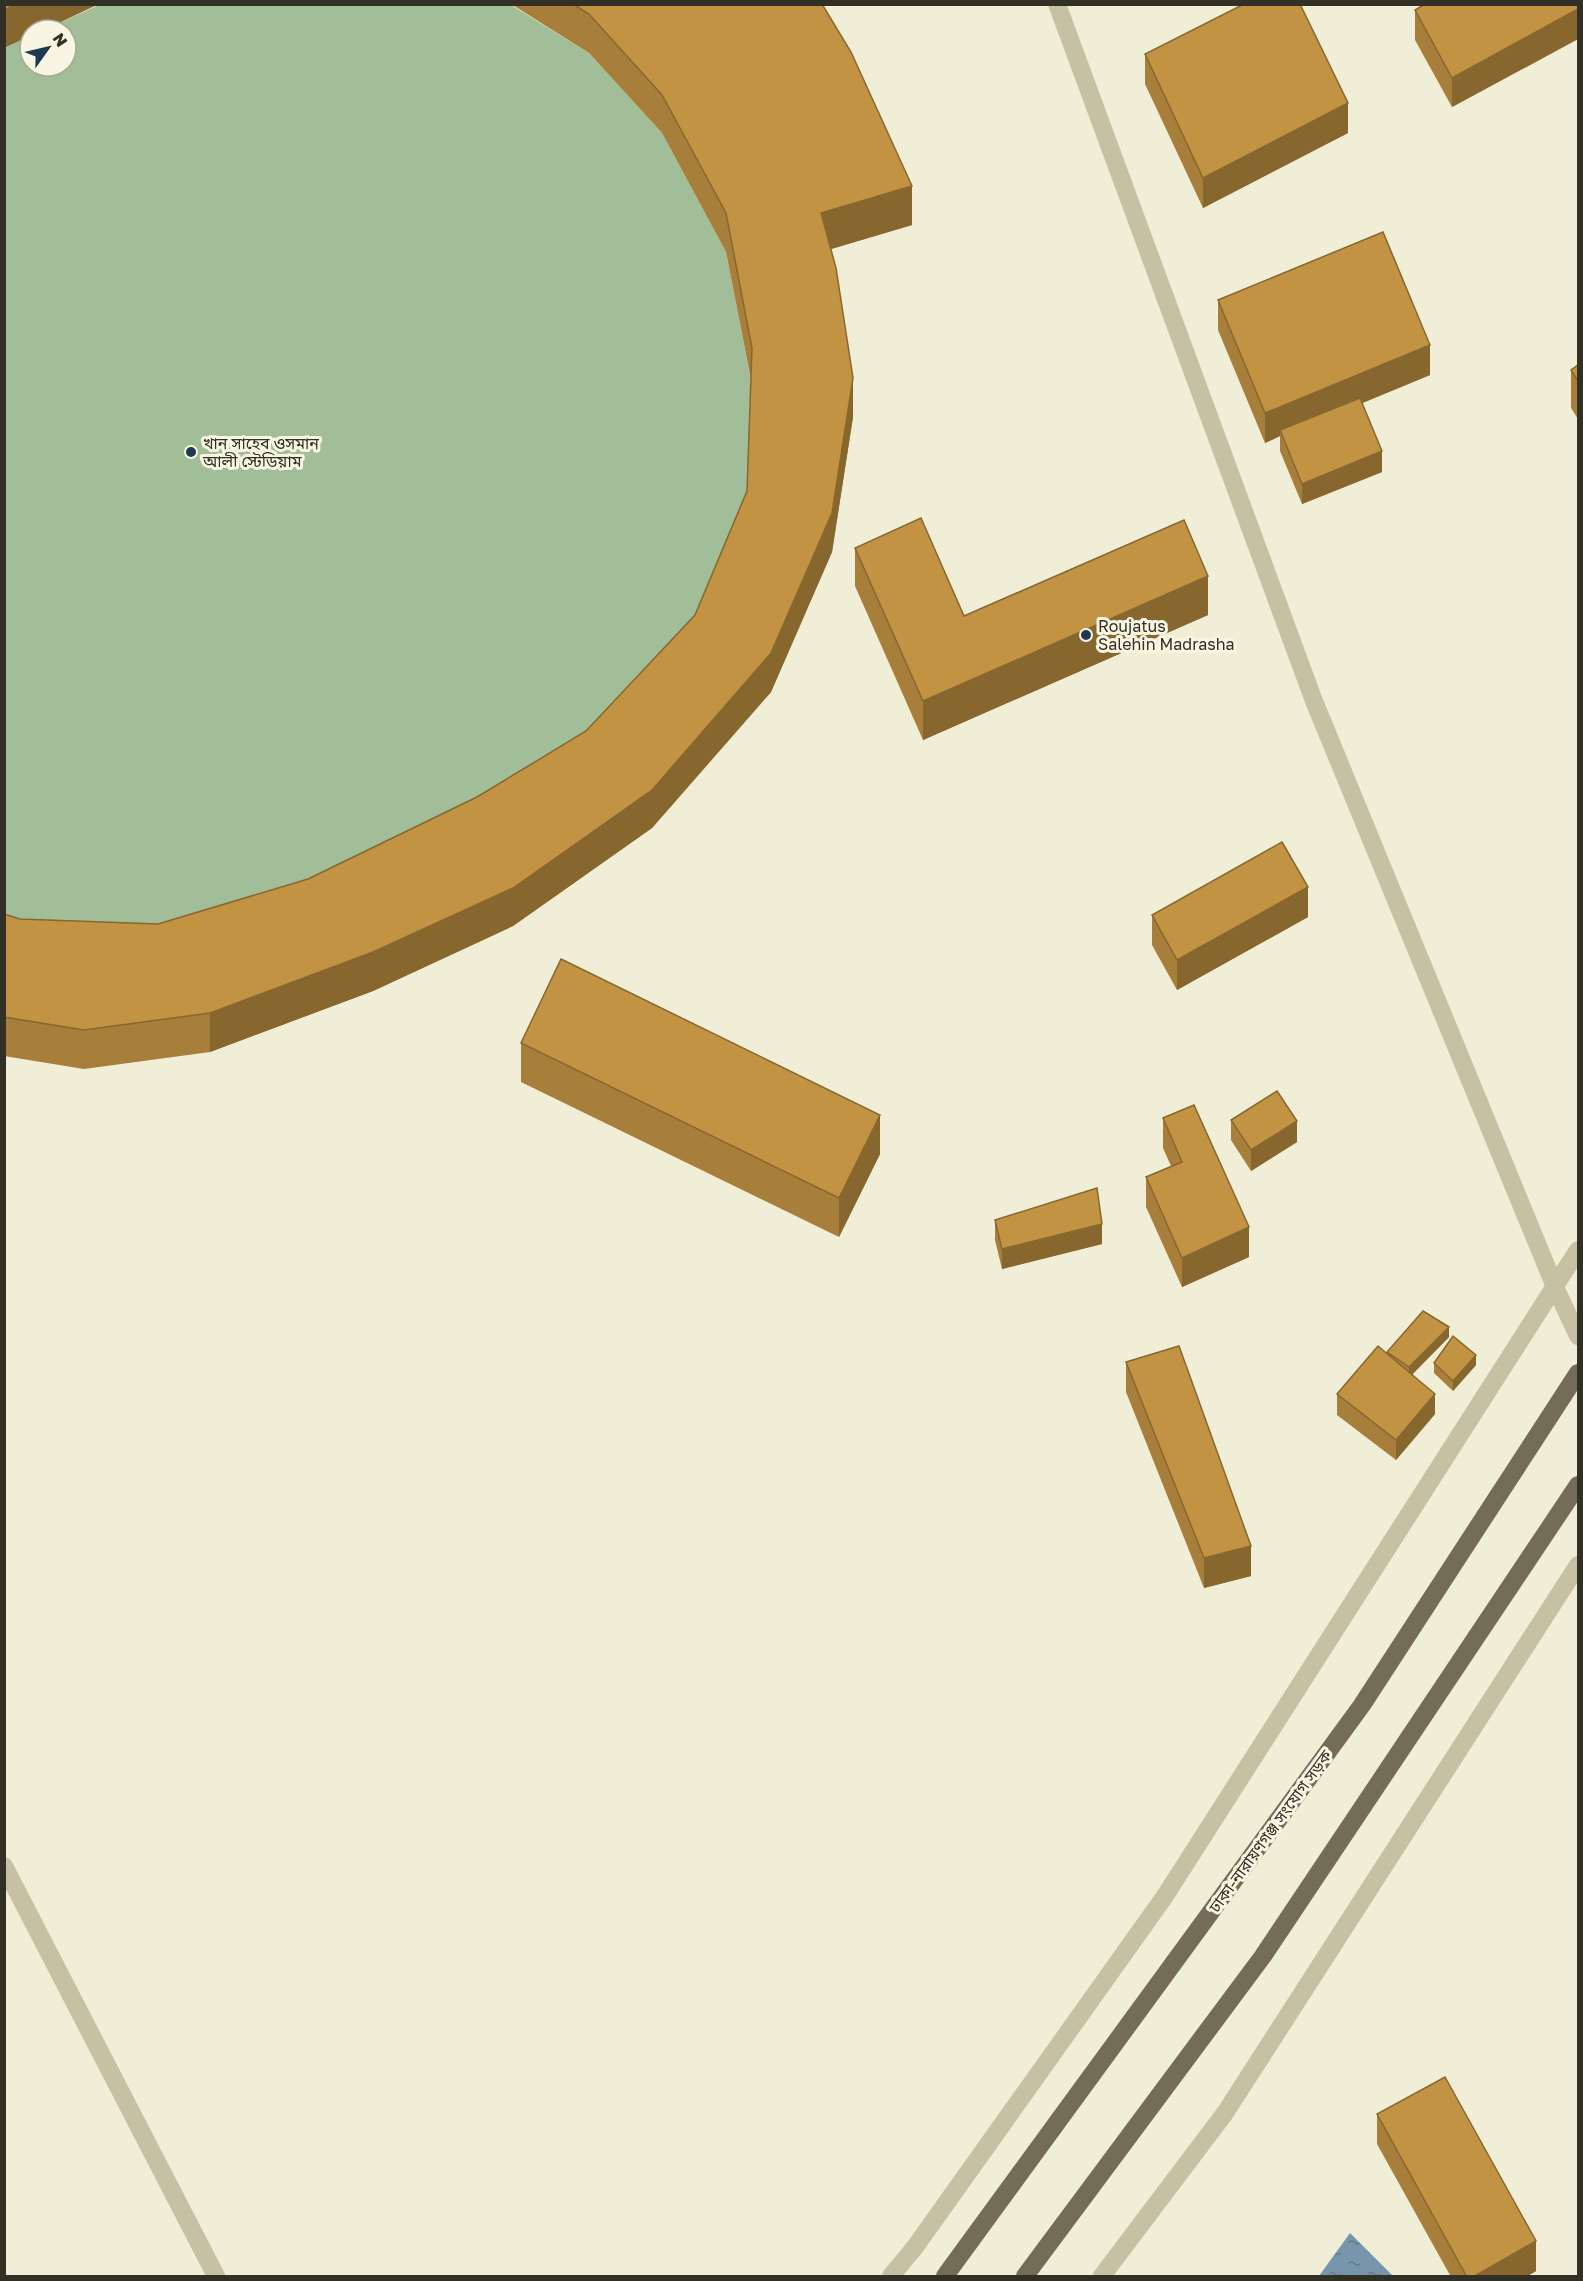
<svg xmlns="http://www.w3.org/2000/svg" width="1583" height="2281" viewBox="0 0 1583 2281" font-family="'Golos Text','Noto Sans Bengali',sans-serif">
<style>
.pitch{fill:#a2be98}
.water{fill:url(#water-ripples)}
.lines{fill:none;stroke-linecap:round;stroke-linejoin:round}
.minor{stroke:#c7c1a4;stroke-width:18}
.major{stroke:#746c57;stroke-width:18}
.wall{fill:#a77e3a}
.shaded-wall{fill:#88672f}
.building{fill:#c29343;stroke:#88672f;stroke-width:1.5}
.poi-dot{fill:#1d3a52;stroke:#f8f6e3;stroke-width:2}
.labels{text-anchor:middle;stroke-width:6;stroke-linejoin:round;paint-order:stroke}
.poi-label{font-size:16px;fill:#322f25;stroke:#f8f6e3;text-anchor:start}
.street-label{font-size:16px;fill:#322f25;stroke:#f8f6e3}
</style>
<defs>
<pattern id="water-ripples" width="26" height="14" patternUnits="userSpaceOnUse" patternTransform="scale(1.5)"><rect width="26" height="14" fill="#7795ab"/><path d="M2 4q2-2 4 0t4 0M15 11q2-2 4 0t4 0" fill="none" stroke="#627a8b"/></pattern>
</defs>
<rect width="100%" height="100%" fill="#f0eed7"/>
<!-- pitch -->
<path class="pitch" d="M 99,5 L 511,5 L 589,53 L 662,133 L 726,252 L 752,386 L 747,530 L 695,653 L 586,770 L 308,917 L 5,953 L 4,48 L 30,36 L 30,66 L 66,66 L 66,30 L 44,30 Z"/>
<!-- water -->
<path class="water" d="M 1350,2233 L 1393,2276 L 1319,2276 Z"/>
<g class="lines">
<!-- minor -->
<path class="minor" d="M 1057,4 L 1314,701 L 1555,1287 L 1578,1336
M 4,1866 L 216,2276
M 891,2276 L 915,2247 L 1165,1896 L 1578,1250
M 1102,2276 L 1225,2113 L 1578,1565"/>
<!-- major -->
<path class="major" d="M 945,2276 L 1362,1705 L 1578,1373
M 1025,2276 L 1263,1956 L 1578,1485"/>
</g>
<!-- wall -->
<path class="wall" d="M 511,4 L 822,4 L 912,225 L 831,249 L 853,417 L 832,552 L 771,692 L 652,828 L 513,926 L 373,991 L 210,1052 L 84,1069 L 4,1056 L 4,914 L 20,919 L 158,924 L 308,879 L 477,797 L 586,731 L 695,615 L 747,491 L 751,380 L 726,252 L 662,133 L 589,53 Z
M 1578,4 L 1578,39 L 1452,107 L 1415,40 L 1415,10 Z
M 1145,54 L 1348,133 L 1203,208 L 1145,84 Z
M 1218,300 L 1430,375 L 1362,403 L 1382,472 L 1302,504 L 1280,451 L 1280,436 L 1265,443 L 1218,330 Z
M 1578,365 L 1578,419 L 1571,408 L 1571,370 Z
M 855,548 L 964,616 L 1208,615 L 923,740 L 855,586 Z
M 1152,915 L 1308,917 L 1177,990 L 1152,945 Z
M 521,1043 L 880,1154 L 839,1237 L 521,1082 Z
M 1163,1118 L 1249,1257 L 1182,1287 L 1146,1207 L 1146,1177 L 1171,1166 L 1163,1148 Z
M 1231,1120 L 1297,1142 L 1251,1171 L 1231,1140 Z
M 995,1220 L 1102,1244 L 1002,1269 L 995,1240 Z
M 1449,1337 L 1412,1374 L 1435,1414 L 1396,1460 L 1337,1415 L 1337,1394 L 1387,1353 L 1387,1352 Z
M 1126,1362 L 1251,1576 L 1204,1588 L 1126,1392 Z
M 1434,1363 L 1476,1365 L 1453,1391 L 1434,1373 Z
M 1377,2114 L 1536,2271 L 1526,2277 L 1451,2277 L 1377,2144 Z"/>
<!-- shaded-wall -->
<path class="shaded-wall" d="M 16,4 L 99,4 L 44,30 L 30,30 L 30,36 L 4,48 L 4,10 Z
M 1578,9 L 1578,39 L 1452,107 L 1452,78 Z
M 1348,103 L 1348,133 L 1203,208 L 1203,178 Z
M 912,186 L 912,225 L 821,252 L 821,213 Z
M 1430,345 L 1430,375 L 1283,436 L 1280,430 L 1280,436 L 1265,443 L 1265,413 Z
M 853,378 L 853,417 L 832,552 L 771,692 L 652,828 L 513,926 L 373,991 L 210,1052 L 210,1013 L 513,888 Z
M 1382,451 L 1382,472 L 1302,504 L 1302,484 Z
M 1208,576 L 1208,615 L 923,740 L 923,701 Z
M 1308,887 L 1308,917 L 1177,990 L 1177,960 Z
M 880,1115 L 880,1154 L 839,1237 L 839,1198 Z
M 1297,1121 L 1297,1142 L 1251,1171 L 1251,1150 Z
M 1102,1224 L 1102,1244 L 1002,1269 L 1002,1249 Z
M 1249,1227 L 1249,1257 L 1182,1287 L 1182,1258 Z
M 1449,1327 L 1449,1337 L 1409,1378 L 1409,1367 Z
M 1476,1355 L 1476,1365 L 1453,1391 L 1453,1381 Z
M 1435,1394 L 1435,1414 L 1396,1460 L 1396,1440 Z
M 1251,1546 L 1251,1576 L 1204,1588 L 1204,1558 Z
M 1536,2241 L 1536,2271 L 1526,2277 L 1473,2277 Z"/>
<!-- building -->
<path class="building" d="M 4,4 L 16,4 L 4,10 Z
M 573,4 L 822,4 L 851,52 L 912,186 L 821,213 L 836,268 L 853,378 L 832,513 L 771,653 L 652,790 L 513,888 L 373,952 L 210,1013 L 84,1030 L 4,1017 L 4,914 L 20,919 L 158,924 L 308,879 L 477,797 L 586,731 L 695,615 L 747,491 L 752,348 L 726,213 L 662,95 L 589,14 Z
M 1244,4 L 1300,4 L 1348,103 L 1203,178 L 1145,54 Z
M 1425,4 L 1578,4 L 1578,9 L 1452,78 L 1415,10 Z
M 1383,232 L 1430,345 L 1265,413 L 1218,300 Z
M 1578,365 L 1578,381 L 1571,370 Z
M 1360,398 L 1382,451 L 1302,484 L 1280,430 Z
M 921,518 L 964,616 L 1184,520 L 1208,576 L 923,701 L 855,548 Z
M 1282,842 L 1308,887 L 1177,960 L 1152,915 Z
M 561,959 L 880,1115 L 839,1198 L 521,1043 Z
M 1277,1091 L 1297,1121 L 1251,1150 L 1231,1120 Z
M 1194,1105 L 1249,1227 L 1182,1258 L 1146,1177 L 1182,1162 L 1163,1118 Z
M 1097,1188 L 1102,1224 L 1002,1249 L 995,1220 Z
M 1423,1311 L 1449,1327 L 1409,1367 L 1387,1352 Z
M 1453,1336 L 1476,1355 L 1453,1381 L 1434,1363 Z
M 1179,1346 L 1251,1546 L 1204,1558 L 1126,1362 Z
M 1378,1346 L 1435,1394 L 1396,1440 L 1337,1394 Z
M 1445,2077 L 1536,2241 L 1473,2277 L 1467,2277 L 1377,2114 Z"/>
<!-- markers -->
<g class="poi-dot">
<circle cx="191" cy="452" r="6"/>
<circle cx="1086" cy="635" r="6"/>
</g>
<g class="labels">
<!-- poi labels -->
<g class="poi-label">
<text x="203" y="449">খান সাহেব ওসমান<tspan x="203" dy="18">আলী স্টেডিয়াম</tspan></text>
<text x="1098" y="632">Roujatus<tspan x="1098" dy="18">Salehin Madrasha</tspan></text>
</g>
<!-- street labels -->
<g class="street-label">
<text transform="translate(1270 1831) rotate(-54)" y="6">ঢাকা-নারায়ণগঞ্জ সংযোগ সড়ক</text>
</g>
</g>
<!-- border -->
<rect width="1583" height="2281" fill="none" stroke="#322f25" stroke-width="12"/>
<!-- north arrow -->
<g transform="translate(48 48) rotate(56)"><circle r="28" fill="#f8f6e3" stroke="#a9a697" stroke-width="1.5"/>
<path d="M0-4.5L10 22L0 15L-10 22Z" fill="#1d3a52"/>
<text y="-9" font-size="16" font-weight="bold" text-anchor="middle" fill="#322f25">N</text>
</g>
</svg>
